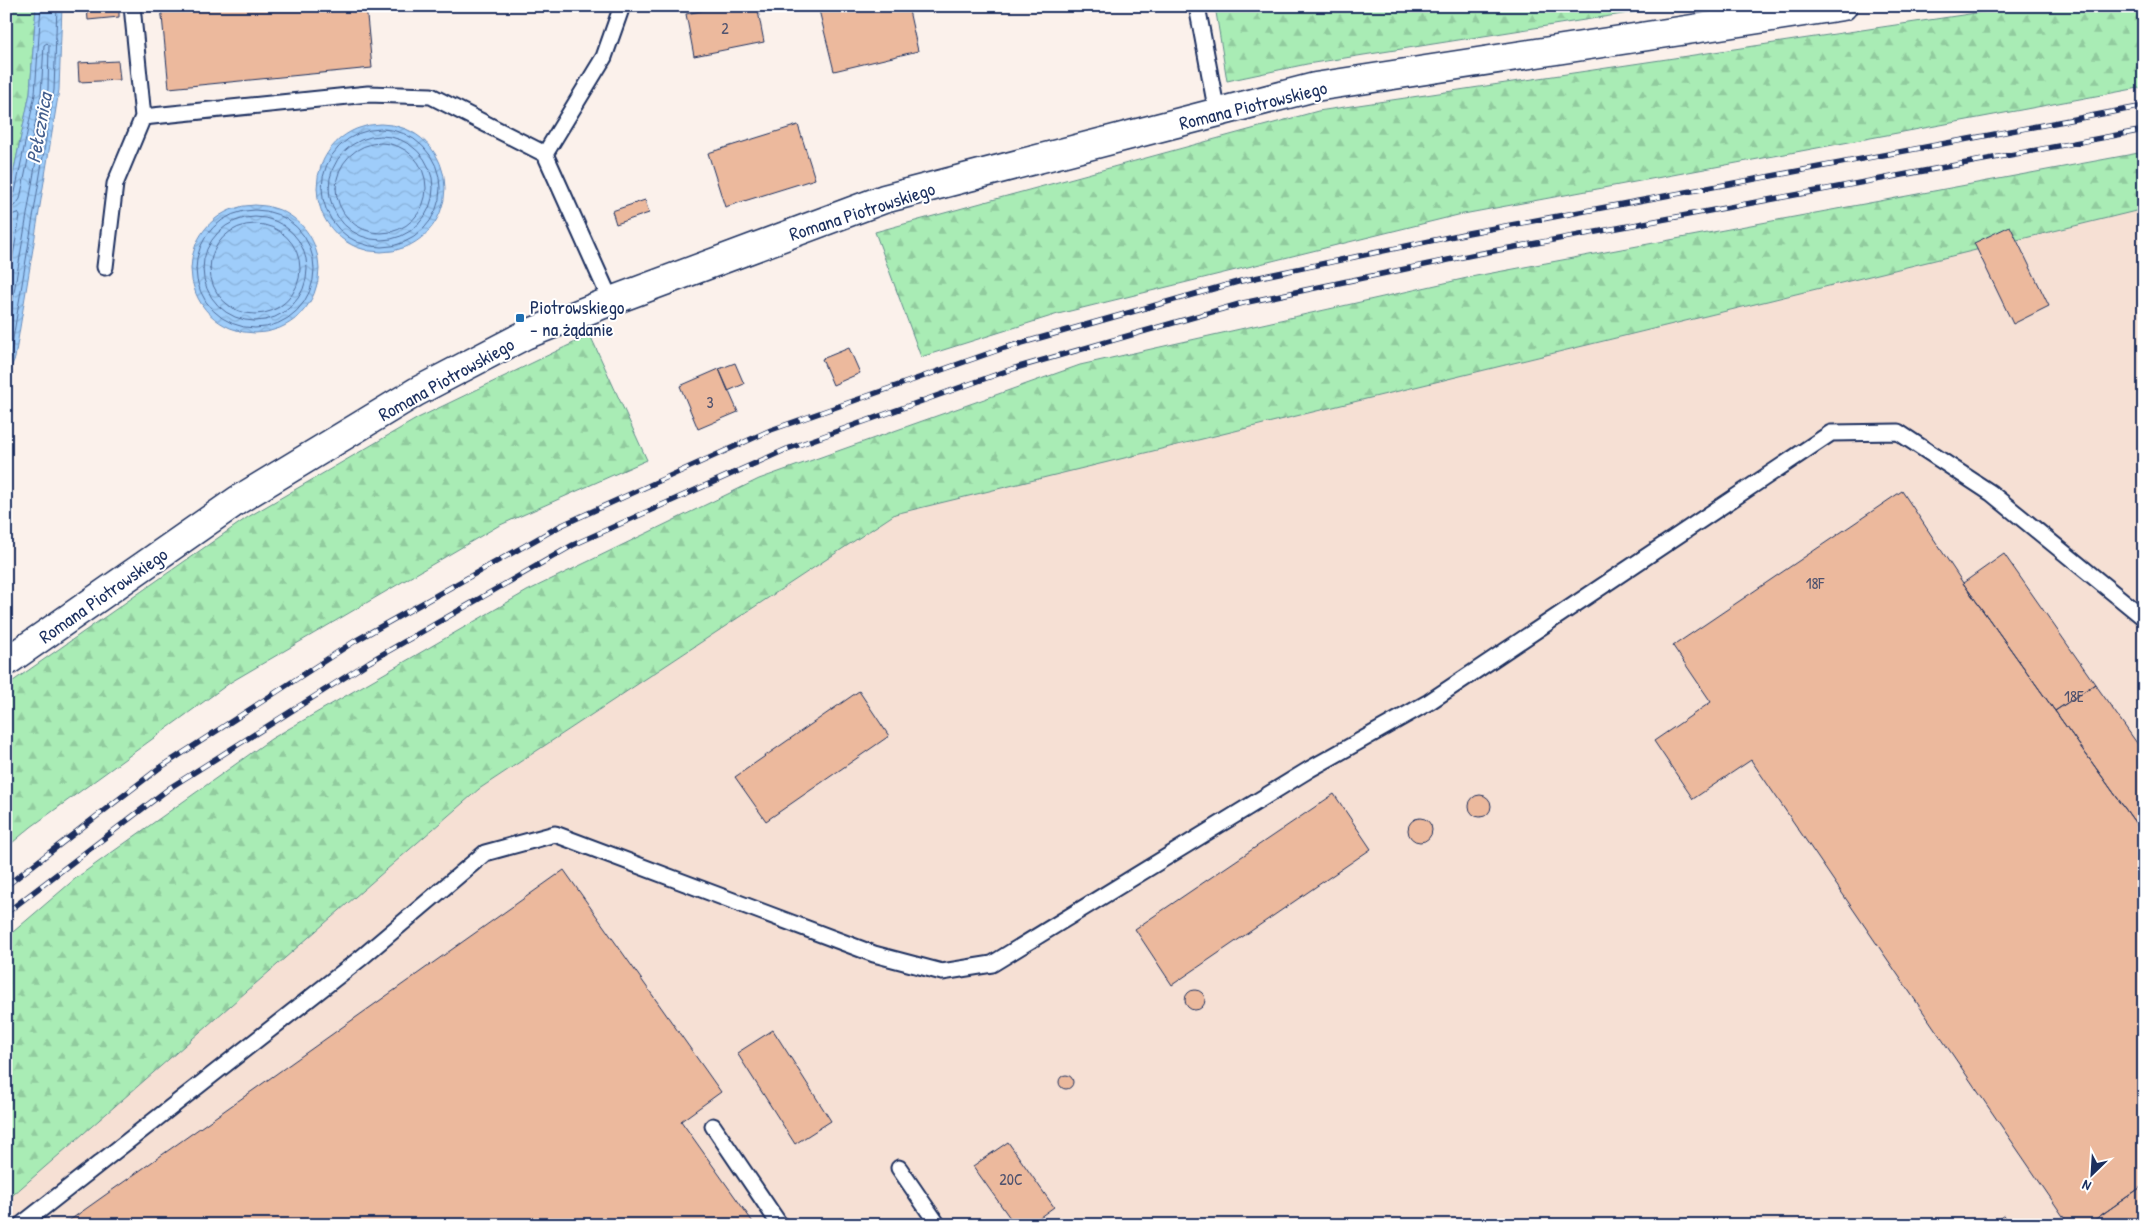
<svg xmlns="http://www.w3.org/2000/svg" width="2150" height="1231" viewBox="0 0 2150 1231" font-family="'Patrick Hand',sans-serif">
<style>
.built{fill:#f6e0d4}
.forest{fill:url(#forest-firs);stroke:#628e8a}
.water{fill:url(#water-waves);stroke:#6a8ebc}
.lines{fill:none;stroke-linecap:round;stroke-linejoin:round}
.shore{stroke:#506e9c;stroke-width:1}
.building{fill:#ecb99d;stroke:#1b2f5e}
.lane-casing{stroke:#1b2f5e;stroke-width:19}
.secondary-casing{stroke:#1b2f5e;stroke-width:31}
.lane{stroke:#fff;stroke-width:15}
.secondary{stroke:#fff;stroke-width:28}
.rail-casing{stroke:#1b2f5e;stroke-width:5.5}
.rail{stroke:#fff;stroke-width:4;stroke-dasharray:11;stroke-linecap:butt}
.poi-dot{fill:#1f6fb2;stroke:#fff;stroke-width:2}
.labels{text-anchor:middle;stroke-width:4;stroke-linejoin:round;paint-order:stroke}
.number-label{font-size:16px;fill:#4f526e}
.street-label{font-size:19px;fill:#1b2f5e;stroke:#fff}
.poi-label{font-size:19px;fill:#1b2f5e;stroke:#fff;text-anchor:start}
.water-label{font-size:20px;font-style:italic;fill:#435e8d;stroke:#fff}
</style>
<defs>
<pattern id="forest-firs" width="22" height="20" patternUnits="userSpaceOnUse" patternTransform="scale(1.25)"><rect width="22" height="20" fill="#a9ecb5"/><path d="M5 1l3.5 6h-7zM16 11l3.5 6h-7z" fill="#91cb9e"/></pattern>
<pattern id="water-waves" width="16" height="10" patternUnits="userSpaceOnUse" patternTransform="scale(1.25)"><rect width="16" height="10" fill="#9fcdfa"/><path d="M0 5q4-4 8 0t8 0" fill="none" stroke="#88b0d9"/></pattern>
</defs>
<rect width="100%" height="100%" fill="#fbf1eb"/>
<filter id="ink" filterUnits="userSpaceOnUse"><feTurbulence type="fractalNoise" baseFrequency=".02" numOctaves="2"/><feDisplacementMap in="SourceGraphic" scale="10" xChannelSelector="R" yChannelSelector="G"/><feConvolveMatrix kernelMatrix="1 2 1 2 8 2 1 2 1" color-interpolation-filters="sRGB"/></filter>
<g filter="url(#ink)">
<!-- built -->
<path class="built" d="M 2144,209 L 2144,1225 L 6,1225 L 6,1201 L 479,789 L 895,513 Z"/>
<!-- forest -->
<path class="forest" d="M 6,6 L 36,6 L 30,93 L 6,208 Z
M 1215,6 L 1673,6 L 1307,64 L 1227,81 Z
M 2023,6 L 2144,6 L 2144,87 L 1458,215 L 1058,314 L 921,357 L 875,232 L 1318,111 Z
M 2144,152 L 2144,209 L 895,514 L 479,789 L 6,1201 L 6,938 L 76,878 L 271,739 L 527,591 L 759,479 L 1080,365 L 1476,276 Z
M 590,335 L 647,460 L 498,526 L 231,682 L 31,827 L 6,848 L 6,686 L 248,517 L 418,418 Z"/>
<!-- water -->
<path class="water" d="M 36,6 L 62,6 L 59,90 L 15,358 L 6,379 L 6,208 L 30,93 Z
M317 188a64 64 0 1 1 128 0a64 64 0 1 1-128 0Z
M191 269a64 64 0 1 1 128 0a64 64 0 1 1-128 0Z"/>
<g class="lines">
<!-- shore -->
<path class="shore" d="M322 188a59 59 0 1 1 118 0a59 59 0 1 1-118 0Z
M329 188a52 52 0 1 1 104 0a52 52 0 1 1-104 0Z
M336 188a45 45 0 1 1 90 0a45 45 0 1 1-90 0Z
M 6,202 L 14,197 L 35,94 L 41,6
M 6,208 L 15,206 L 20,199 L 41,95 L 44,45 L 47,43 L 49,45 L 48,89 L 6,340
M196 269a59 59 0 1 1 118 0a59 59 0 1 1-118 0Z
M 6,216 L 18,213 L 20,216 L 6,295
M203 269a52 52 0 1 1 104 0a52 52 0 1 1-104 0Z
M210 269a45 45 0 1 1 90 0a45 45 0 1 1-90 0Z
M 6,366 L 10,357 L 54,90 L 57,6"/>
</g>
<!-- building -->
<path class="building" d="M 119,6 L 119,17 L 88,20 L 87,7 Z
M 161,6 L 366,6 L 372,68 L 169,88 Z
M 709,6 L 757,6 L 764,42 L 694,56 L 686,14 L 710,9 Z
M 818,6 L 908,6 L 918,51 L 834,71 Z
M 118,61 L 120,80 L 79,82 L 78,63 Z
M 798,125 L 815,179 L 725,207 L 708,153 Z
M 645,200 L 649,213 L 616,224 L 612,211 Z
M 2010,226 L 2049,306 L 2013,324 L 1974,243 Z
M 849,348 L 860,373 L 833,385 L 822,359 Z
M 735,363 L 744,384 L 728,391 L 719,369 Z
M 719,369 L 738,412 L 698,429 L 680,386 Z
M 1902,491 L 1963,583 L 2144,835 L 2144,1185 L 2087,1225 L 2069,1225 L 1751,760 L 1693,799 L 1654,741 L 1711,702 L 1673,646 Z
M 2004,554 L 2095,684 L 2055,711 L 1963,583 Z
M 2095,684 L 2144,753 L 2144,835 L 2055,711 Z
M 859,691 L 889,736 L 766,821 L 735,777 Z
M 1334,794 L 1371,849 L 1172,985 L 1135,929 Z
M1469 806a11 11 0 1 1 22 0a11 11 0 1 1-22 0Z
M1408 830a12 12 0 1 1 24 0a12 12 0 1 1-24 0Z
M 564,870 L 721,1092 L 681,1121 L 755,1225 L 63,1225 Z
M1185 1000a10 10 0 1 1 20 0a10 10 0 1 1-20 0Z
M 773,1030 L 831,1121 L 795,1144 L 737,1053 Z
M1059 1082a7 7 0 1 1 14 0a7 7 0 1 1-14 0Z
M 1008,1142 L 1054,1207 L 1029,1225 L 1015,1225 L 973,1166 Z
M 2144,1185 L 2144,1225 L 2087,1225 Z
M 2004,1215 L 2011,1225 L 1991,1225 Z"/>
<g class="lines">
<!-- lane casing -->
<g class="lane-casing">
<path id="lane" d="M 132,6 L 143,117 L 368,94 L 431,96 L 545,154 L 611,301
M 1197,6 L 1217,113
M 545,154 L 604,57 L 622,6
M 105,267 L 115,184 L 143,117
M 713,1126 L 780,1225
M 899,1168 L 938,1225
M 21,1225 L 361,958 L 485,853 L 555,834 L 874,954 L 942,972 L 992,964 L 1310,769 L 1429,702 L 1831,433 L 1898,432 L 1991,493 L 2144,618"/>
</g>
<!-- secondary casing -->
<g class="secondary-casing">
<path id="secondary" d="M 6,662 L 238,500 L 416,392 L 525,335 L 611,301 L 884,199 L 1315,87 L 1843,6"/>
</g>
<!-- lane -->
<use href="#lane" class="lane"/>
<!-- secondary -->
<use href="#secondary" class="secondary"/>
<!-- rail casing -->
<g class="rail-casing">
<path id="rail" d="M 6,886 L 158,769 L 355,641 L 560,526 L 771,430 L 1004,348 L 1241,281 L 1468,233 L 2144,106
M 6,913 L 171,787 L 369,662 L 573,545 L 787,449 L 1012,369 L 1243,303 L 1472,255 L 2144,130"/>
</g>
<!-- rail -->
<use href="#rail" class="rail"/>
</g>
</g>
<!-- markers -->
<rect class="poi-dot" x="515" y="313" width="10" height="10" rx="2.5"/>
<g class="labels">
<!-- number labels -->
<g class="number-label">
<text x="725" y="34">2</text>
<text x="710" y="408">3</text>
<text x="1815" y="589">18F</text>
<text x="2074" y="702">18E</text>
<text x="1011" y="1185">20C</text>
</g>
<!-- street labels -->
<g class="street-label">
<text transform="translate(1253 105) rotate(-14)" y="7">Romana Piotrowskiego</text>
<text transform="translate(862 211) rotate(-18)" y="7">Romana Piotrowskiego</text>
<text transform="translate(446 379) rotate(-29)" y="7">Romana Piotrowskiego</text>
<text transform="translate(103 595) rotate(-35)" y="7">Romana Piotrowskiego</text>
</g>
<!-- poi labels -->
<g class="poi-label">
<text x="530" y="314">Piotrowskiego<tspan x="530" dy="22">- na żądanie</tspan></text>
</g>
<!-- water labels -->
<g class="water-label">
<text transform="translate(39 128) rotate(-80)" y="7">Pełcznica</text>
</g>
</g>
<!-- margin -->
<rect width="2150" height="1231" fill="none" stroke="#fff" stroke-width="25"/>
<rect x="12" y="12" width="2125" height="1206" fill="none" stroke="#1b2f5e" stroke-width="2" filter="url(#ink)"/>
<!-- north arrow -->
<g transform="translate(2092 1174) rotate(205)" stroke="#ffffff" stroke-width="4" paint-order="stroke">
<path d="M0-4L9 19L0 12L-9 19Z" fill="#1b2f5e"/>
<text y="-8" font-size="14" font-weight="bold" text-anchor="middle" fill="#1b2f5e">N</text>
</g>
</svg>
